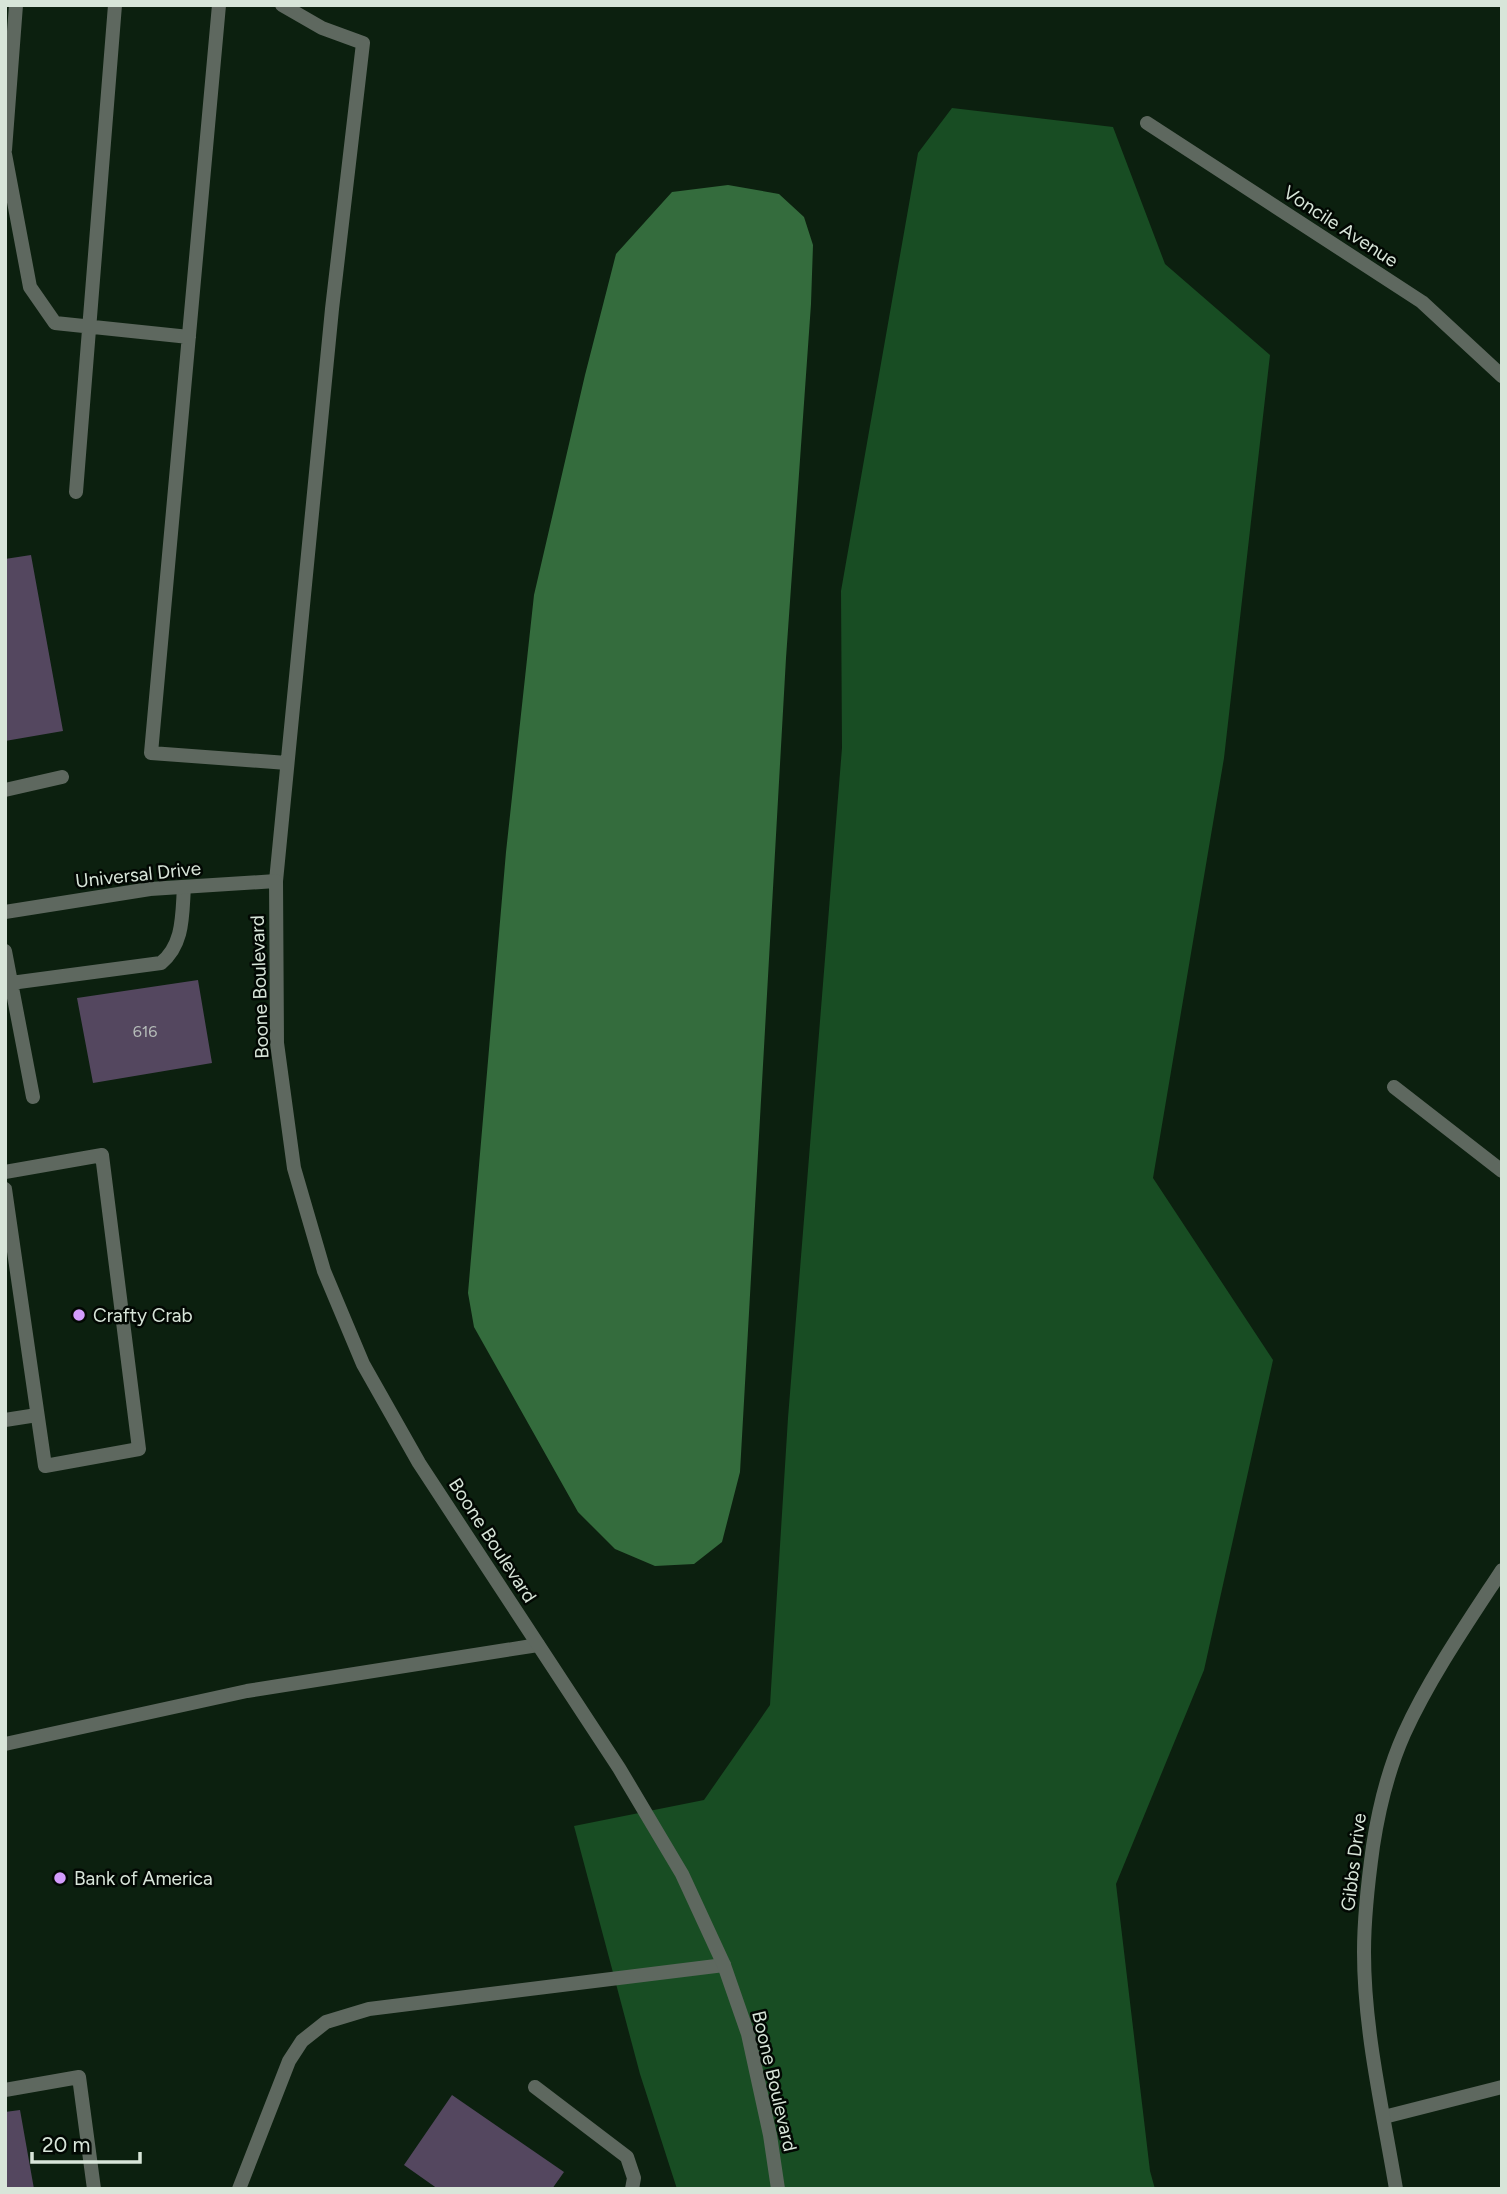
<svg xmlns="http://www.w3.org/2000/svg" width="1507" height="2194" viewBox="0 0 1507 2194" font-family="Figtree,sans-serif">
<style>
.green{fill:#184d23}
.water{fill:#346c3d}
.building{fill:#54475f}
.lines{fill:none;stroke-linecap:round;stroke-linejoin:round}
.service{stroke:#5e685f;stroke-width:14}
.minor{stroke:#5e685f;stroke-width:14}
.tertiary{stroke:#5e685f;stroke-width:14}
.poi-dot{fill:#d39cfc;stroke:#020803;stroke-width:2.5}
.labels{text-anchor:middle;stroke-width:5;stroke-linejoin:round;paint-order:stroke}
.number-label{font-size:16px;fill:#b7beba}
.street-label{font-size:19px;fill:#d8e5d9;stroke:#020803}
.poi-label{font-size:19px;fill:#d8e5d9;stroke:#020803;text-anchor:start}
</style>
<rect width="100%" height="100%" fill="#0c200f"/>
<!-- green -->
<path class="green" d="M 952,108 L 1113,127 L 1165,264 L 1270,355 L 1224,758 L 1153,1178 L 1273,1360 L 1204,1670 L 1116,1884 L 1150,2171 L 1155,2189 L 677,2189 L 640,2074 L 574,1826 L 704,1800 L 770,1705 L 788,1418 L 842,748 L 841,591 L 918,153 Z"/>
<!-- water -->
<path class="water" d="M 728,185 L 779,194 L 804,217 L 813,245 L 811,304 L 786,658 L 740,1472 L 722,1542 L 694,1564 L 655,1566 L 615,1549 L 578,1512 L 474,1327 L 468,1293 L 506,852 L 534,595 L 585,375 L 616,254 L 672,192 Z"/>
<!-- building -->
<path class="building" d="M 31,555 L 63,731 L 5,741 L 5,559 Z
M 198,980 L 212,1063 L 93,1083 L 77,998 Z
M 452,2095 L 564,2172 L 552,2189 L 438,2189 L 404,2165 Z
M 20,2110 L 34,2189 L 5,2189 L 5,2112 Z"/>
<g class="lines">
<!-- service -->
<path class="service" d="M 219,5 L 151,753 L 287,763
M 5,150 L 16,5
M 5,154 L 30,287 L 55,323 L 189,337
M 76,492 L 115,5
M 5,790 L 62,777
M 276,881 L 332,309 L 363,43 L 322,28 L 282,5
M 5,951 L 33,1097
M 11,983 L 161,963 C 184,944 182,915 184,887
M 5,1172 L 102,1155 L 139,1449 L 45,1466 L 5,1189
M 5,1420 L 37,1415
M 5,1744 L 247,1691 L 538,1645
M 535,2087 L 627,2157 L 634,2178 L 632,2189
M 5,2090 L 79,2077 L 94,2189
M 239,2189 L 289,2061 L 302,2041 L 326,2022 L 369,2009 L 724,1965"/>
<!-- minor -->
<path class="minor" d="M 1147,123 L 1422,302 L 1502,376
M 1394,1087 L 1502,1171
M 1384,2117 L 1502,2087"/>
<!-- tertiary -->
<path class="tertiary" d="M 5,912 L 150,889 L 276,881 L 277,1043 L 294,1168 L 324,1271 L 363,1364 L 419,1463 L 619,1768 L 682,1874 L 724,1965 L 748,2034 L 770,2135 L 778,2189
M 1396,2189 C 1383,2111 1364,2031 1364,1952 C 1364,1916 1368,1882 1373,1846 C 1379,1807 1388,1770 1404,1734 C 1430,1677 1468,1622 1502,1570"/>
</g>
<!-- markers -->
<g class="poi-dot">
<circle cx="79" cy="1315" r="7"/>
<circle cx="60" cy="1878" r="7"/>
</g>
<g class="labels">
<!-- number labels -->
<g class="number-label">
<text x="145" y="1037">616</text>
</g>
<!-- street labels -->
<g class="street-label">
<text transform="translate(1341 226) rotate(33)" y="7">Voncile Avenue</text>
<text transform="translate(138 874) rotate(-6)" y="7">Universal Drive</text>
<text transform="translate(259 987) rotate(-92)" y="7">Boone Boulevard</text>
<text transform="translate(493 1540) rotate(57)" y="7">Boone Boulevard</text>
<text transform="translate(1353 1862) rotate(-83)" y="7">Gibbs Drive</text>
<text transform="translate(775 2081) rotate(77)" y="7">Boone Boulevard</text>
</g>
<!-- poi labels -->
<g class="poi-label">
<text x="93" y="1322">Crafty Crab</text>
<text x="74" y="1885">Bank of America</text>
</g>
</g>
<!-- border -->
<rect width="1507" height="2194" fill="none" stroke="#d8e5d9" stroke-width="14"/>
<!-- scale -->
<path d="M32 2152v10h108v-10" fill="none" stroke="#d8e5d9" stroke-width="3.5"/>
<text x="42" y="2152" font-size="21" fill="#d8e5d9" stroke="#020803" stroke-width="5" paint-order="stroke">20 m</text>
</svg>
